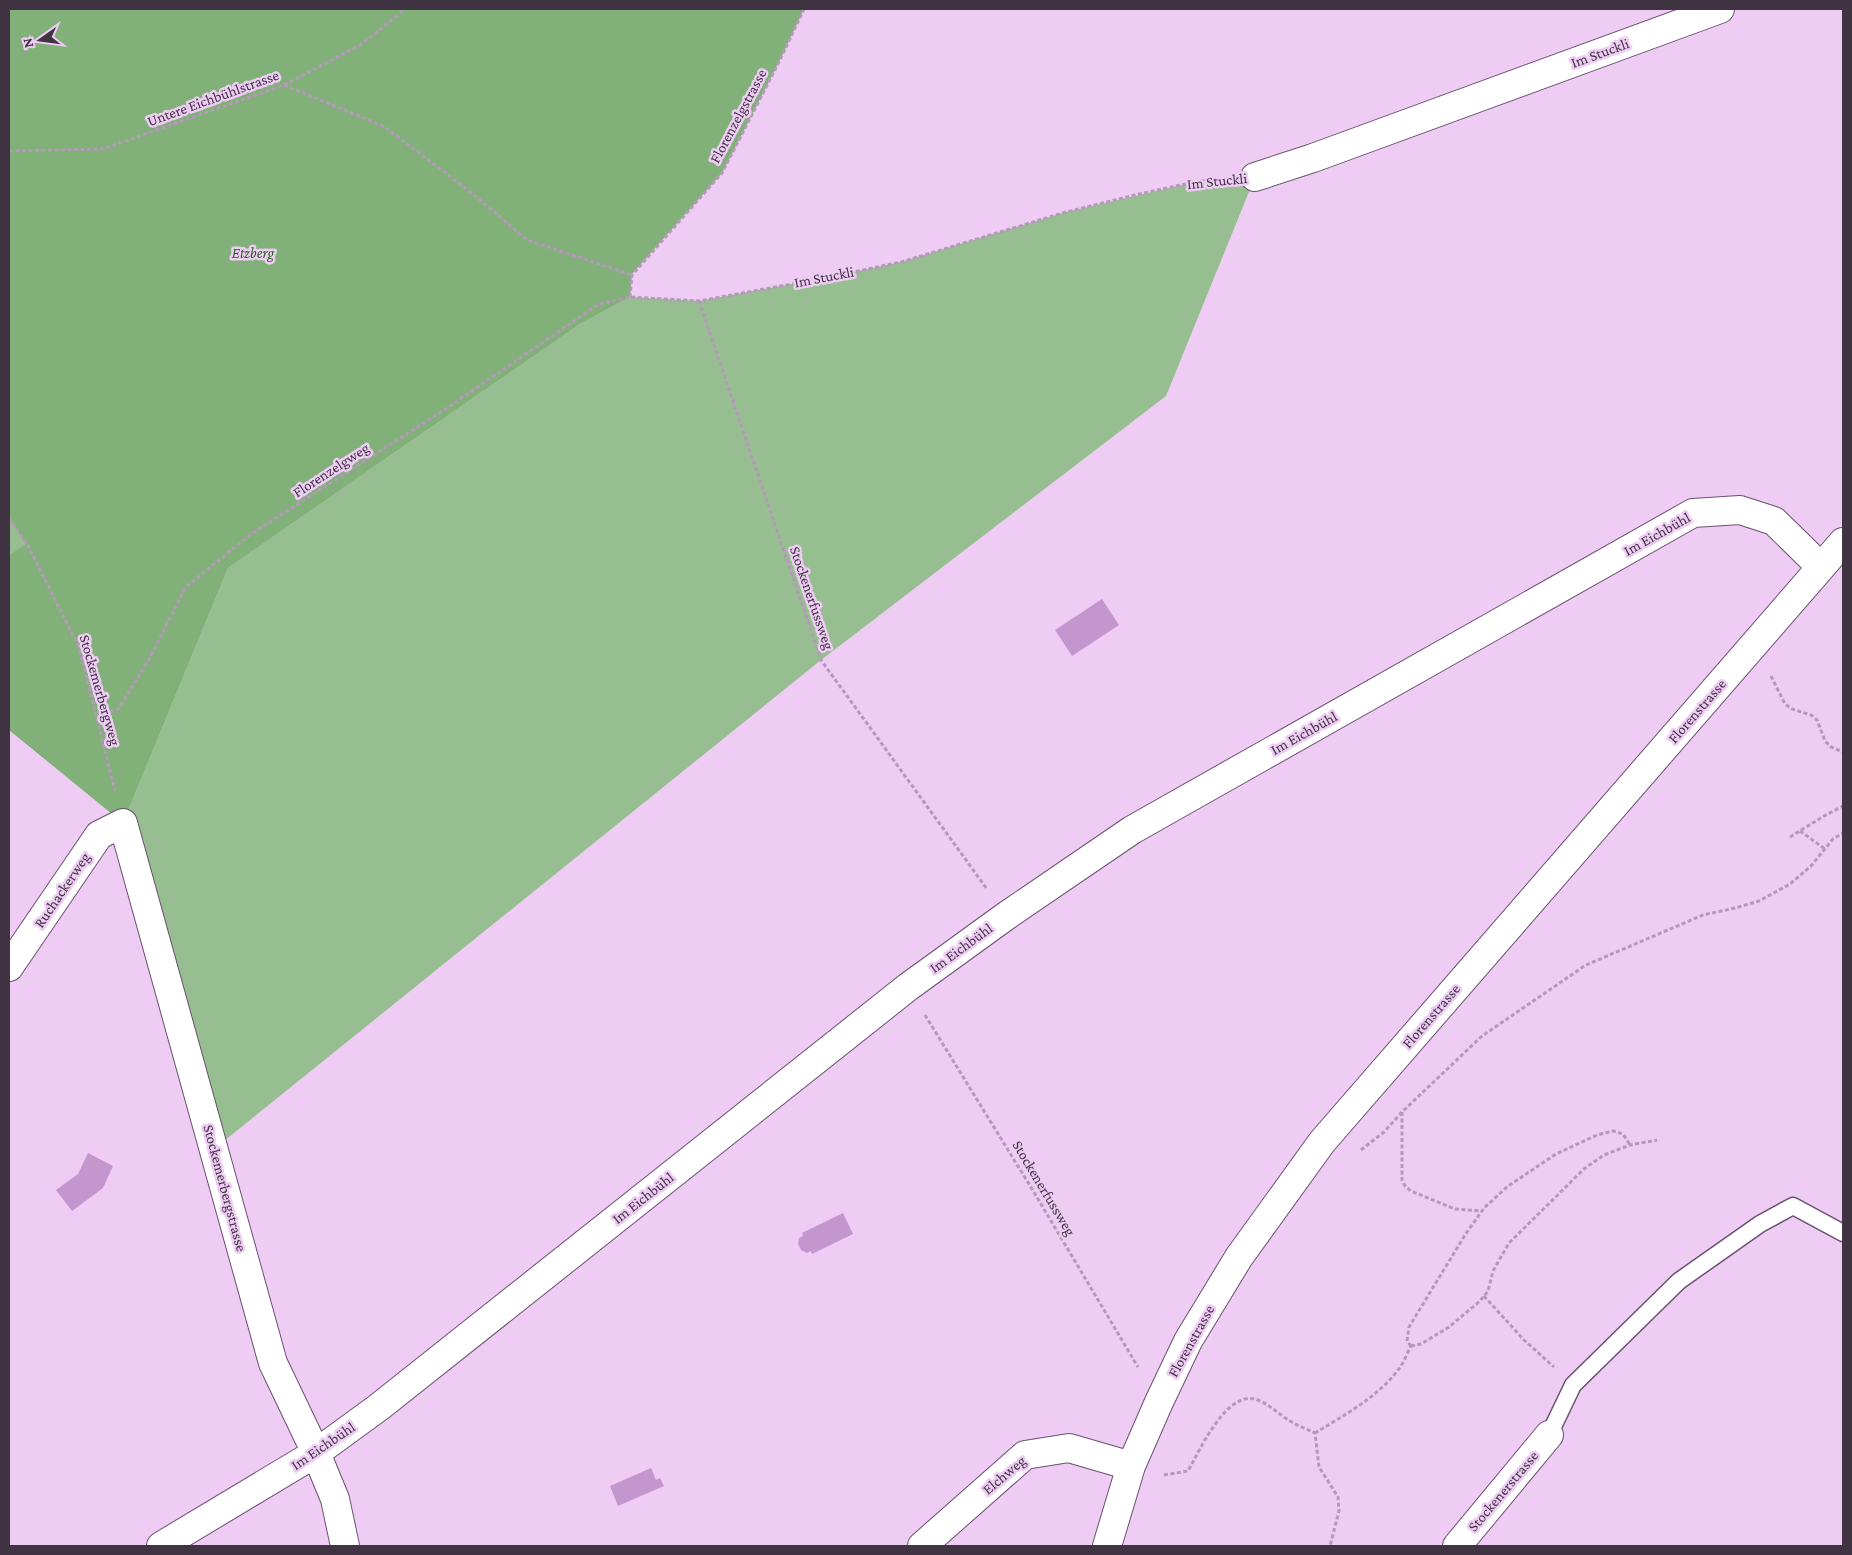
<svg xmlns="http://www.w3.org/2000/svg" width="1852" height="1555" viewBox="0 0 1852 1555" font-family="'Crimson Pro',serif">
<style>
.green{fill:#97be90}
.forest{fill:#81b178}
.water{fill:#c496ce}
.lines{fill:none;stroke-linecap:round;stroke-linejoin:round}
.service-casing{stroke:#6c5072;stroke-width:19}
.minor-casing{stroke:#6c5072;stroke-width:30}
.path{stroke:#b499b9;stroke-width:3;stroke-dasharray:4 2.5;stroke-linecap:butt}
.service{stroke:#fff;stroke-width:16}
.minor{stroke:#fff;stroke-width:28}
.labels{text-anchor:middle;stroke-width:5;stroke-linejoin:round;paint-order:stroke}
.street-label{font-size:15px;fill:#403342;stroke:#eeccf4}
.park-label{font-size:15px;font-style:italic;fill:#26651a;stroke:#eeccf4}
</style>
<rect width="100%" height="100%" fill="#eeccf4"/>
<!-- green -->
<path class="green" d="M 1255,177 L 1166,396 L 821,660 L 214,1149 L 123,823 L 228,568 L 580,324 L 630,297 L 699,301 L 830,277 L 901,262 L 1066,212 L 1199,181 Z
M 9,518 L 27,544 L 9,555 Z"/>
<!-- forest -->
<path class="forest" d="M 9,9 L 804,9 L 778,64 L 722,173 L 632,274 L 630,297 L 580,324 L 228,568 L 123,823 L 9,730 L 9,555 L 26,544 L 9,518 Z"/>
<!-- water -->
<path class="water" d="M 1102,599 L 1119,625 L 1072,656 L 1055,630 Z
M 88,1153 L 113,1166 L 103,1188 L 72,1211 L 56,1190 L 78,1174 Z
M 843,1213 L 853,1234 L 812,1254 L 811,1251 L 807,1253 L 801,1250 L 798,1244 L 799,1238 L 803,1236 L 802,1233 Z
M 651,1468 L 656,1480 L 660,1478 L 664,1486 L 618,1506 L 610,1486 Z"/>
<g class="lines">
<!-- service casing -->
<g class="service-casing">
<path id="service" d="M 1549,1435 L 1573,1385 L 1679,1281 L 1760,1224 L 1793,1206 L 1843,1233"/>
</g>
<!-- minor casing -->
<g class="minor-casing">
<path id="minor" d="M 1255,177 L 1313,158 L 1720,9
M 9,967 L 99,835 L 123,823 L 273,1363 L 316,1453 L 335,1499 L 345,1546
M 161,1546 L 316,1453 L 379,1407 L 908,987 L 1006,916 L 1132,830 L 1693,513 L 1740,510 L 1774,521 L 1821,567
M 922,1546 L 1025,1455 L 1069,1448 L 1131,1466
M 1107,1546 L 1131,1466 L 1159,1402 L 1188,1341 L 1239,1257 L 1322,1142 L 1843,542
M 1457,1546 L 1549,1435"/>
</g>
<!-- path -->
<path class="path" d="M 284,85 L 385,127 L 473,194 L 527,240 L 632,275
M 9,151 L 103,149 L 284,85 L 362,44 L 405,9
M 630,297 L 632,275 L 722,173 L 778,64 L 804,9
M 699,301 L 821,660 L 987,889
M 9,518 L 27,544 L 79,647 L 115,791
M 1771,676 L 1785,704 L 1792,709 L 1811,715 L 1817,720 L 1825,741 L 1831,747 L 1843,752
M 98,717 L 118,709 L 147,663 L 186,587 L 251,534 L 447,408 L 599,304 L 630,297 L 699,301 L 830,277 L 901,262 L 1066,212 L 1139,194 L 1199,181 L 1222,179
M 1800,831 L 1825,849
M 1790,837 L 1824,816 L 1843,806
M 925,1015 L 1032,1189 L 1138,1367
M 1402,1112 L 1402,1180 L 1405,1186 L 1411,1191 L 1455,1209 L 1481,1211
M 1361,1150 L 1384,1132 L 1402,1112 L 1482,1036 L 1586,965 L 1703,915 L 1735,908 L 1759,901 L 1790,884 L 1811,866 L 1833,839 L 1843,833
M 1484,1296 L 1524,1340 L 1554,1367
M 1411,1346 L 1407,1341 L 1409,1327 L 1465,1235 L 1484,1208 L 1508,1186 L 1556,1154 L 1597,1135 L 1613,1131 L 1623,1134 L 1630,1145
M 1411,1346 L 1421,1344 L 1431,1338 L 1449,1327 L 1480,1301 L 1488,1291 L 1493,1271 L 1509,1243 L 1584,1169 L 1604,1155 L 1630,1145 L 1657,1140
M 1315,1433 C 1343,1416 1379,1396 1398,1370 C 1404,1363 1407,1353 1411,1346
M 1164,1475 L 1188,1471 C 1200,1450 1227,1388 1258,1400 C 1270,1405 1280,1415 1290,1421 C 1298,1426 1307,1429 1315,1433 L 1319,1467 L 1338,1497 L 1339,1511 L 1330,1546"/>
<!-- service -->
<use href="#service" class="service"/>
<!-- minor -->
<use href="#minor" class="minor"/>
</g>
<g class="labels">
<!-- street labels -->
<g class="street-label">
<text transform="translate(1600 53) rotate(-20)" y="5">Im Stuckli</text>
<text transform="translate(213 98) rotate(-20)" y="5">Untere Eichbühlstrasse</text>
<text transform="translate(738 116) rotate(-62)" y="5">Florenzelgstrasse</text>
<text transform="translate(1217 181) rotate(-6)" y="5">Im Stuckli</text>
<text transform="translate(824 277) rotate(-11)" y="5">Im Stuckli</text>
<text transform="translate(331 470) rotate(-33)" y="5">Florenzelgweg</text>
<text transform="translate(1657 534) rotate(-29)" y="5">Im Eichbühl</text>
<text transform="translate(812 598) rotate(71)" y="5">Stockenerfussweg</text>
<text transform="translate(100 690) rotate(74)" y="5">Stockemerbergweg</text>
<text transform="translate(1697 711) rotate(-49)" y="5">Florenstrasse</text>
<text transform="translate(1304 733) rotate(-29)" y="5">Im Eichbühl</text>
<text transform="translate(62 890) rotate(-56)" y="5">Ruchackerweg</text>
<text transform="translate(961 948) rotate(-36)" y="5">Im Eichbühl</text>
<text transform="translate(1431 1016) rotate(-49)" y="5">Florenstrasse</text>
<text transform="translate(225 1188) rotate(75)" y="5">Stockemerbergstrasse</text>
<text transform="translate(1044 1188) rotate(59)" y="5">Stockenerfussweg</text>
<text transform="translate(643 1198) rotate(-38)" y="5">Im Eichbühl</text>
<text transform="translate(1191 1341) rotate(-61)" y="5">Florenstrasse</text>
<text transform="translate(323 1446) rotate(-34)" y="5">Im Eichbühl</text>
<text transform="translate(1004 1475) rotate(-40)" y="5">Elchweg</text>
<text transform="translate(1503 1491) rotate(-50)" y="5">Stockenerstrasse</text>
</g>
<!-- park labels -->
<g class="park-label">
<text x="253" y="258">Etzberg</text>
</g>
</g>
<!-- border -->
<rect width="1852" height="1555" fill="none" stroke="#403342" stroke-width="20"/>
<!-- north arrow -->
<g transform="translate(40 40) rotate(256)" stroke="#eeccf4" stroke-width="4" paint-order="stroke">
<path d="M0-4L9 19L0 12L-9 19Z" fill="#403342"/>
<text y="-8" font-size="14" font-weight="bold" text-anchor="middle" fill="#403342">N</text>
</g>
</svg>
